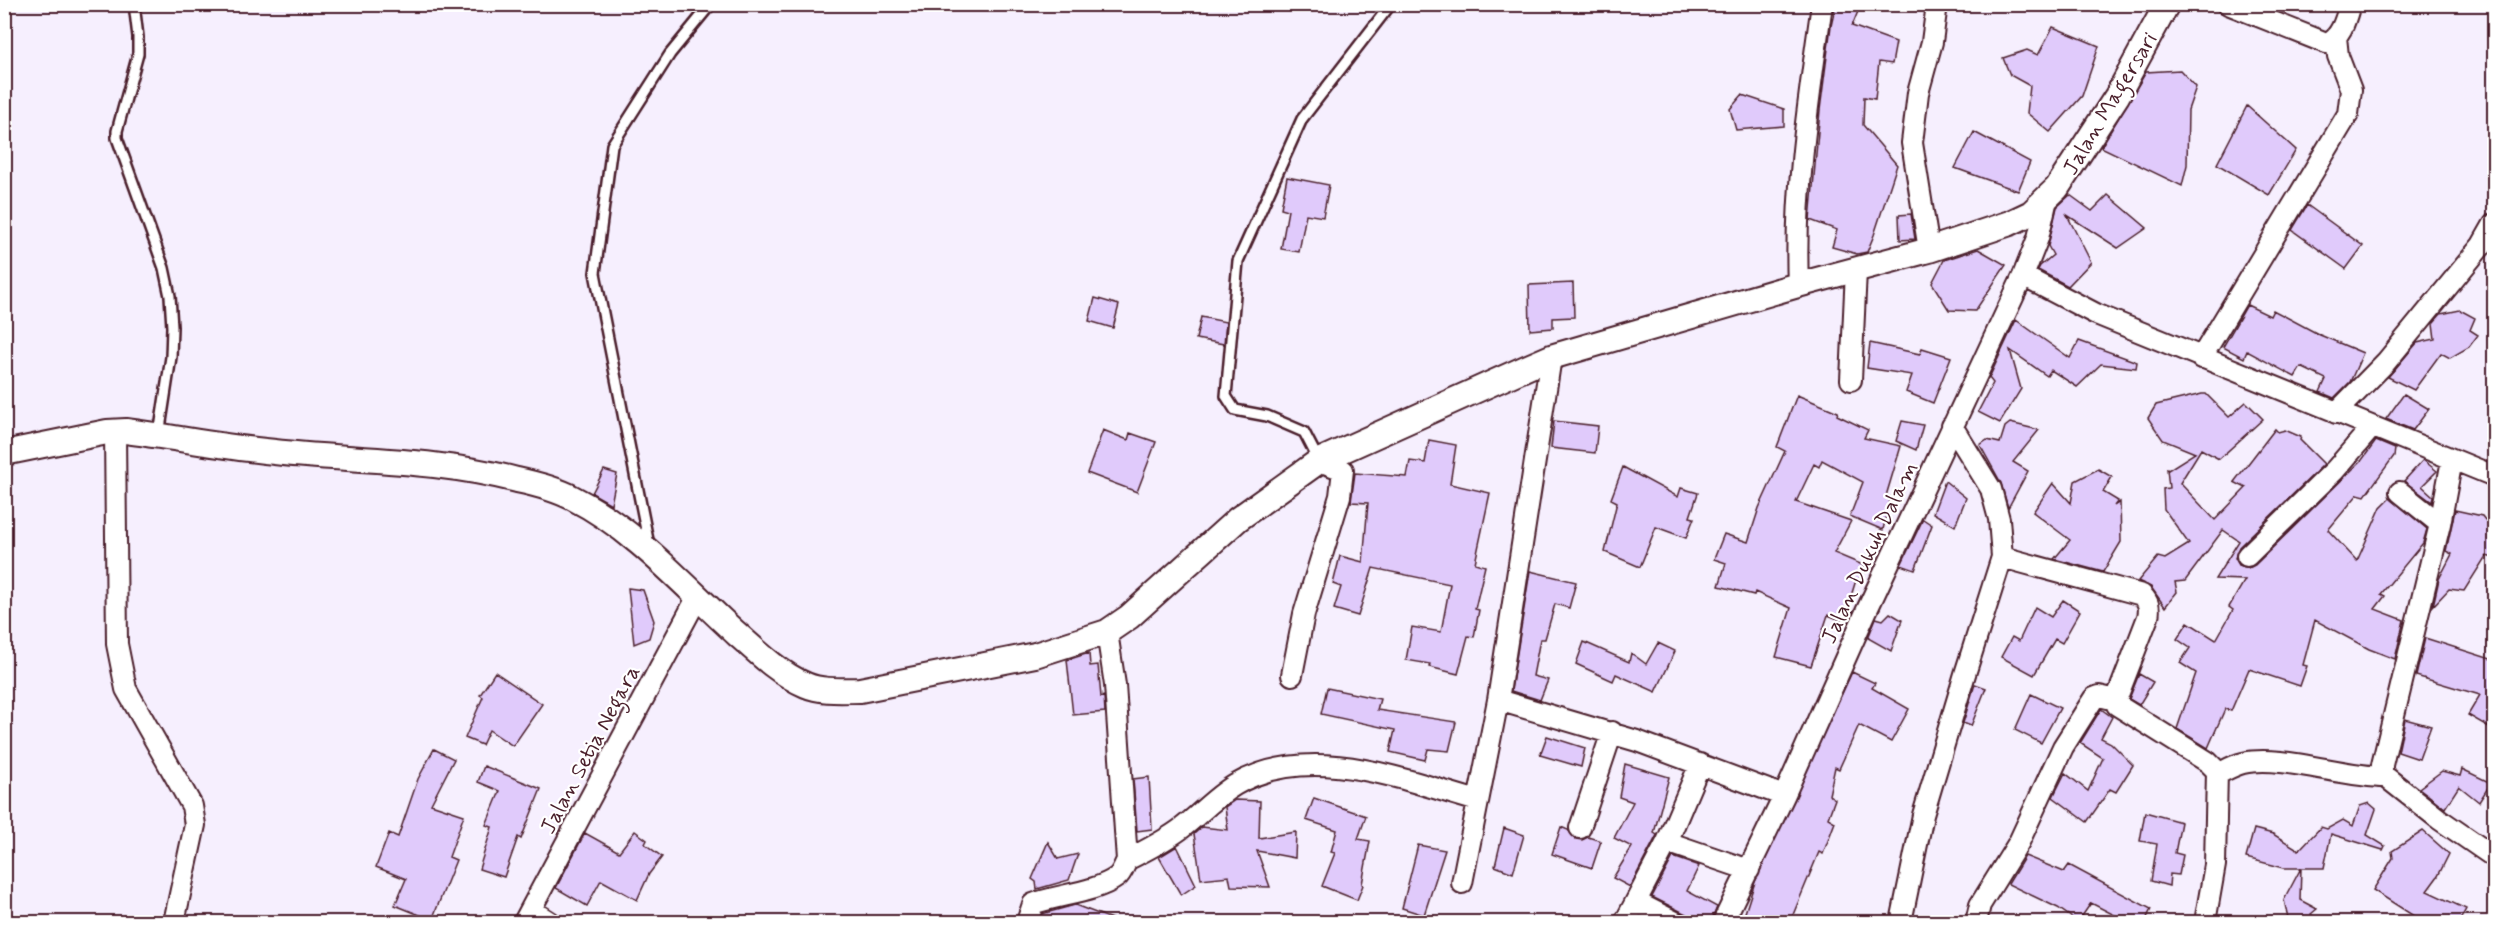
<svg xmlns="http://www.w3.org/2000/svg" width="2499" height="927" viewBox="0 0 2499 927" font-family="Mynerve,sans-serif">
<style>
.building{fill:#e0cafb;stroke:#4a1f2b;stroke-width:1.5}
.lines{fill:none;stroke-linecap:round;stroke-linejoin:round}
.service-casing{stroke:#4a1f2b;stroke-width:14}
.minor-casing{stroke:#4a1f2b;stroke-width:24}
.tertiary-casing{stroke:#4a1f2b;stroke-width:28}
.service{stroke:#fff;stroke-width:9}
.minor{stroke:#fff;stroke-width:20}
.tertiary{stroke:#fff;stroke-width:24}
.labels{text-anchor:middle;stroke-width:4.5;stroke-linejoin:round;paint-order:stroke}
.street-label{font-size:22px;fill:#4a1f2b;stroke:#fff}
</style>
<rect width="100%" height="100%" fill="#f6effe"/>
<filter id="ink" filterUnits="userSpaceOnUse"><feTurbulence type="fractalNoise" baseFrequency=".0167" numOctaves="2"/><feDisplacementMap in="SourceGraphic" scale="12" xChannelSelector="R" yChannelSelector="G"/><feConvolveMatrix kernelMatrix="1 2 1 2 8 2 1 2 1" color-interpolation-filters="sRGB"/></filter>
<g filter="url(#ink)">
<!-- building -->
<path class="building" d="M 1836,4 L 1861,4 L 1852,26 L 1896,42 L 1892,64 L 1879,62 L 1875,99 L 1864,97 L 1863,125 L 1897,165 L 1874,235 L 1867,252 L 1857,254 L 1832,247 L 1837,230 L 1810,220 L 1820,110 L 1831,26 Z
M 2053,27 L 2099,46 L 2082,96 L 2050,132 L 2027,113 L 2030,86 L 2010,75 L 2003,58 L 2027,50 L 2038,55 Z
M 2180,70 L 2196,87 L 2188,110 L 2187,165 L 2182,186 L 2101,147 L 2146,72 Z
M 1742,95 L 1784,109 L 1784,126 L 1736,130 L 1730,109 Z
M 2247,106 L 2296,150 L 2269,195 L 2217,164 Z
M 1974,132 L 2030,162 L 2018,191 L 1955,168 Z
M 1287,177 L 1329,185 L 1323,217 L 1306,214 L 1299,252 L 1281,249 L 1288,210 L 1281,208 Z
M 2070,195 L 2092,211 L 2108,195 L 2147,228 L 2118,248 L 2067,215 L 2091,262 L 2068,286 L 2038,270 L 2040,266 L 2053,255 L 2048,246 L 2057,207 Z
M 2307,205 L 2363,246 L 2346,269 L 2292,230 Z
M 1911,214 L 1915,239 L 1900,240 L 1899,215 Z
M 1978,249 L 2006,265 L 1975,311 L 1949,310 L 1932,283 L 1944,260 Z
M 1573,283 L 1574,317 L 1553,318 L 1553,328 L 1530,330 L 1529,285 Z
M 1095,298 L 1119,305 L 1113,328 L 1089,321 Z
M 2247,305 L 2270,316 L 2273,310 L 2320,335 L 2363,353 L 2350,382 L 2334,398 L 2320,392 L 2326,379 L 2301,367 L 2295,377 L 2247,351 L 2244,358 L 2223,347 Z
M 2460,310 L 2475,318 L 2470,330 L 2478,335 L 2469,347 L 2450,358 L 2441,353 L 2414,390 L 2388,377 L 2417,343 L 2435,339 L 2433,323 L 2441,314 Z
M 1201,317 L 1226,322 L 1224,344 L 1196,339 Z
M 2016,320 L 2070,358 L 2079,341 L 2137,362 L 2136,368 L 2101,364 L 2077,387 L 2051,370 L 2047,376 L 2010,350 L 2021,389 L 2000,423 L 1978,412 L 1993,383 L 1989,378 Z
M 1870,343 L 1920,354 L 1922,348 L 1951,357 L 1933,403 L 1906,392 L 1912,375 L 1867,368 Z
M 2202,394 L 2206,394 L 2229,417 L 2246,402 L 2263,419 L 2219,459 L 2201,449 L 2180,483 L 2215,520 L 2246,488 L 2234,482 L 2275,429 L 2278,432 L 2285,430 L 2301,437 L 2300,440 L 2324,464 L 2239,547 L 2235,558 L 2239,565 L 2249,568 L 2255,565 L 2362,460 L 2376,441 L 2395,449 L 2394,456 L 2365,496 L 2358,494 L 2328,530 L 2357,561 L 2381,507 L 2390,498 L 2427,529 L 2423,543 L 2381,594 L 2385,596 L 2375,609 L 2404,620 L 2395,659 L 2369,649 L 2315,620 L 2303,665 L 2307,666 L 2300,686 L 2249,669 L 2231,711 L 2225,709 L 2208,748 L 2177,729 L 2196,673 L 2180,663 L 2190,648 L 2177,639 L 2188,622 L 2216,640 L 2233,610 L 2229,607 L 2245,580 L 2215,579 L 2239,541 L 2223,530 L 2185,581 L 2175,582 L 2177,592 L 2165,607 L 2151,587 L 2138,581 L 2158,557 L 2165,559 L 2189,544 L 2164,509 L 2163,489 L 2169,488 L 2167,469 L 2168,470 L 2195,453 L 2163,440 L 2148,418 L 2156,405 Z
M 2404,394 L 2429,409 L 2413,430 L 2386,419 Z
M 1797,395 L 1838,412 L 1837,415 L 1868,430 L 1864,438 L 1901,446 L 1886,496 L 1890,497 L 1883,530 L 1850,516 L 1863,482 L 1822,460 L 1819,467 L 1814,464 L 1796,502 L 1851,521 L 1834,553 L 1865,566 L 1859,581 L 1856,580 L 1847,609 L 1853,611 L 1848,623 L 1828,615 L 1811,666 L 1776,657 L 1791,608 L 1755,592 L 1754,595 L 1719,586 L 1726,563 L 1714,559 L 1724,534 L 1748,542 L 1759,508 L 1785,451 L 1777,447 Z
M 1554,421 L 1598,426 L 1595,453 L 1551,448 Z
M 1902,421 L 1923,425 L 1916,450 L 1896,441 Z
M 2010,423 L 2039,430 L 2013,462 L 2028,471 L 2008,508 L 2001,483 L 1980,445 L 1987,440 L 2000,443 L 2005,427 Z
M 1103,430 L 1128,440 L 1130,433 L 1156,442 L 1137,492 L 1087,473 Z
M 1429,440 L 1456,445 L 1450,484 L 1490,493 L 1475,563 L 1485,566 L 1475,609 L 1479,610 L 1474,637 L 1468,636 L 1458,674 L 1429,667 L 1430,664 L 1406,660 L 1412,627 L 1441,632 L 1450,584 L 1373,568 L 1358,616 L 1334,609 L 1341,587 L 1333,584 L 1340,556 L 1363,562 L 1368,503 L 1351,502 L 1355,473 L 1407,477 L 1410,461 L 1425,463 Z
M 2423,460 L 2437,471 L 2422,486 L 2433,496 L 2432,502 L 2404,481 Z
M 1623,467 L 1678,497 L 1681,488 L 1698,493 L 1690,517 L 1694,518 L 1686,538 L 1656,527 L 1640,567 L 1605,552 L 1617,502 L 1611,499 Z
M 2098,469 L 2112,477 L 2103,492 L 2118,501 L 2114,506 L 2120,502 L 2121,542 L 2103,572 L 2054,559 L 2070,540 L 2033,512 L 2053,483 L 2071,503 L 2075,481 Z
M 604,470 L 617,474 L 611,504 L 592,493 Z
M 1945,481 L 1966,498 L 1955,526 L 1933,513 Z
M 2455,510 L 2482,516 L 2485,520 L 2494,524 L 2494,558 L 2486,556 L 2464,591 L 2449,589 L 2433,606 L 2439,579 L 2452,554 L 2446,551 Z
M 1923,519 L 1932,525 L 1915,570 L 1901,565 Z
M 1530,571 L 1576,582 L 1569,608 L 1555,604 L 1545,639 L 1540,639 L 1533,676 L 1548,680 L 1540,700 L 1511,691 Z
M 628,588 L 643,590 L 654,621 L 649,638 L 634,644 Z
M 2063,600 L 2080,611 L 2062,643 L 2055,639 L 2034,675 L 2001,657 L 2012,637 L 2019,641 L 2035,607 L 2051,617 Z
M 1890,613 L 1902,620 L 1891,651 L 1868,638 L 1876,618 L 1883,620 Z
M 2425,638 L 2494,660 L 2489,695 L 2494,698 L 2494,730 L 2468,715 L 2480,695 L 2416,676 Z
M 1584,642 L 1629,662 L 1631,653 L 1646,664 L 1658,643 L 1675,651 L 1656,692 L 1616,674 L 1613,681 L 1576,664 Z
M 1089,653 L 1090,666 L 1098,665 L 1101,697 L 1104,696 L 1105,712 L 1073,715 L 1067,660 Z
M 495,672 L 542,704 L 513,746 L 489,730 L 482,745 L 465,738 L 483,697 L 480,695 Z
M 1852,672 L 1875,683 L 1872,688 L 1909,709 L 1891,742 L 1859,725 L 1839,769 L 1835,767 L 1829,795 L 1835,799 L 1828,818 L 1835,822 L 1823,854 L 1819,852 L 1790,922 L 1742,922 L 1755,882 Z
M 2139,674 L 2153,682 L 2139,705 L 2129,699 Z
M 1975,684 L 1986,688 L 1971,726 L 1963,723 Z
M 1327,688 L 1380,699 L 1377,710 L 1456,722 L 1449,751 L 1428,749 L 1425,760 L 1390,752 L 1395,730 L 1321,714 Z
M 2031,694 L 2060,708 L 2041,743 L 2015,730 Z
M 2101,709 L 2112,717 L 2101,738 L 2111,743 L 2133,765 L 2116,792 L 2110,789 L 2087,822 L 2053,797 L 2065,773 L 2088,791 L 2103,758 L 2080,743 Z
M 2405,719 L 2431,726 L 2419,759 L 2398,752 Z
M 1547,736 L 1585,748 L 1581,767 L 1540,755 Z
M 434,749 L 454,759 L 431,804 L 464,815 L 449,857 L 456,860 L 432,920 L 395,905 L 406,879 L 376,867 L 389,833 L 398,837 L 418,779 Z
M 1625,764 L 1669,777 L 1654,833 L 1657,835 L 1630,887 L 1613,878 L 1632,847 L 1614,838 L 1633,802 L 1619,797 Z
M 484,766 L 541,789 L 521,839 L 518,837 L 504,877 L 479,869 L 492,827 L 486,825 L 500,791 L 478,782 Z
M 2462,769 L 2491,783 L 2479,802 L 2459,786 L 2445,808 L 2419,788 L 2442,771 L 2460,776 Z
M 1149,777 L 1152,829 L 1137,831 L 1133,779 Z
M 1314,798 L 1366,816 L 1358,839 L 1370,841 L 1362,884 L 1363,885 L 1357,900 L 1322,886 L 1335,853 L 1331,852 L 1337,830 L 1306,820 Z
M 1235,800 L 1260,801 L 1259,838 L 1296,832 L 1295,858 L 1257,851 L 1270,887 L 1231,886 L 1229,876 L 1201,879 L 1194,834 L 1202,827 L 1228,830 L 1225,807 Z
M 2369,803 L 2376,809 L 2367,835 L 2385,846 L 2383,850 L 2331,834 L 2324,868 L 2301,868 L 2300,900 L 2317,909 L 2311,914 L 2319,922 L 2297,922 L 2288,918 L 2284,900 L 2301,868 L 2284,868 L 2246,858 L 2254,829 L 2273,834 L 2299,850 L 2321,827 L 2327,829 L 2343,820 L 2353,826 L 2360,806 Z
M 2145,812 L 2181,822 L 2175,853 L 2183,855 L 2179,875 L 2170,874 L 2169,886 L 2151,881 L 2157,844 L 2140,841 Z
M 1561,827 L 1568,830 L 1576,839 L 1582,840 L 1588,837 L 1601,841 L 1592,868 L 1552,854 Z
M 1504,828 L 1524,835 L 1513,873 L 1495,866 Z
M 635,831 L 647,840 L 645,844 L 662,857 L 649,874 L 637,900 L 601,880 L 587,906 L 556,888 L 585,833 L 619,852 Z
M 2423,831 L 2449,854 L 2438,876 L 2427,891 L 2466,909 L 2459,922 L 2423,922 L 2373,890 L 2393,858 L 2392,851 Z
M 1048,842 L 1058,859 L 1078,854 L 1069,880 L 1037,889 L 1036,882 L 1032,879 Z
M 1418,845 L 1445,850 L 1424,915 L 1402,908 Z
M 1177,846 L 1196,885 L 1181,895 L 1159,857 Z
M 2025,856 L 2064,872 L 2069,865 L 2151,909 L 2145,922 L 2128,922 L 2091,903 L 2078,922 L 2058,908 L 2008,884 Z
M 1673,857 L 1699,866 L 1687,891 L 1717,907 L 1711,922 L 1702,922 L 1652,897 Z
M 1075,905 L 1117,921 L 1117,922 L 1039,922 L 1042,914 Z"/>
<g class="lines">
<!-- service casing -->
<g class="service-casing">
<path id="service" d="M 134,4 L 138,37 L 138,54 L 117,131 L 117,138 L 164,268 L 170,296 L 172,327 L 171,357 L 159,435
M 1319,461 L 1304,432 L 1267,416 L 1235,410 L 1226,396 L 1238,261 L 1302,119 L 1391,4
M 649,545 L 595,273 L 612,145 L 670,54 L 711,4"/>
</g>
<!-- minor casing -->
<g class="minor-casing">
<path id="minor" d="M 2228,4 L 2326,43 C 2341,39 2346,18 2350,4
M 1929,250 L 1912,143 L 1918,93 L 1932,42 L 1937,4
M 2023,276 L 2096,314 L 2494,476
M 1798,285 C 1794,191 1809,97 1822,4
M 2201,358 L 2348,114 L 2351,90 L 2338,56 L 2336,37
M 1851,380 L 1856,270
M 2336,413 L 2386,362 L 2482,245 L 2494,224
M 1952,426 L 1991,489 L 1999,519 L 2002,557 L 2142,595 C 2149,602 2150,608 2148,617 L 2116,700 L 2117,705 L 2208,762 L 2217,771 L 2215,865 L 2205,922
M 115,431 L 117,644 L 126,689 L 192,806 L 195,825 L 174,922
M 2452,460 L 2440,524 L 2382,765 L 2382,774 L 2439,819 L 2494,857
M 2400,492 L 2440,524
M 2247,556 L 2335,470 L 2371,428
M 1292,675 L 1304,614 L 1340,496 L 1343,470 L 1319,461
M 1498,700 L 1637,741 L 1784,796
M 2218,774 C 2226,770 2234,765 2243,763 C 2280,754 2343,777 2385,777
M 1580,828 L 1612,732
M 1667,842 L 1749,870
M 1127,860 C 1146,850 1165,841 1182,828 C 1200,814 1215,797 1235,785 C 1310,741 1403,780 1478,801
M 1462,883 L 1498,700 L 1551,357
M 1636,902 L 1675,922
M 531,910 L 550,922
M 524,922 L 697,598
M 1027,922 L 1033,904 C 1057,895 1097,892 1117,877 C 1122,873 1124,866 1127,860 L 1115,685 L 1107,632
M 1625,922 L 1667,842 L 1700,764
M 1723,922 L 1784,796 L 1866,612 L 2023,276 L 2038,238 L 2047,199
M 1901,922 L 1923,815 L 1965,674 L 2002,557
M 1976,922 L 1980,905 L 2019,842 L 2063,747 L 2094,698 L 2099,696 L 2116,700"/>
</g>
<!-- tertiary casing -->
<g class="tertiary-casing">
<path id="tertiary" d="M 4,453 L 107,432 L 126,431 C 172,437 218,446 265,451 C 349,461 434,458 517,480 C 536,484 556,489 573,498 C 636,530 685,587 737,634 C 757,652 780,674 806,685 C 822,692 843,690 860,690 L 1035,655 L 1107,632 L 1129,617 L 1238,519 L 1319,461 L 1528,367 L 1551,357 L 1798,285 L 1929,250 L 2010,223 L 2031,213 L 2057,188 L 2117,96 L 2167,4"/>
</g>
<!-- service -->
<use href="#service" class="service"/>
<!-- minor -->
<use href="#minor" class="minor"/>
<!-- tertiary -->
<use href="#tertiary" class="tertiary"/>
</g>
</g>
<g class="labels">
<!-- street labels -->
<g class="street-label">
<text transform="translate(2109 103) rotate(-59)" y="8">Jalan Magersari</text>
<text transform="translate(1868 552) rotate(-65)" y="8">Jalan Dukuh Dalam</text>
<text transform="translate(589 749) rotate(-62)" y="8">Jalan Setia Negara</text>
</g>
</g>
<!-- margin -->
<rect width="2499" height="927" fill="none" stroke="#fff" stroke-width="24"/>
<rect x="12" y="12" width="2475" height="903" fill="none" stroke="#4a1f2b" stroke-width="2" filter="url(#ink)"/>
</svg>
